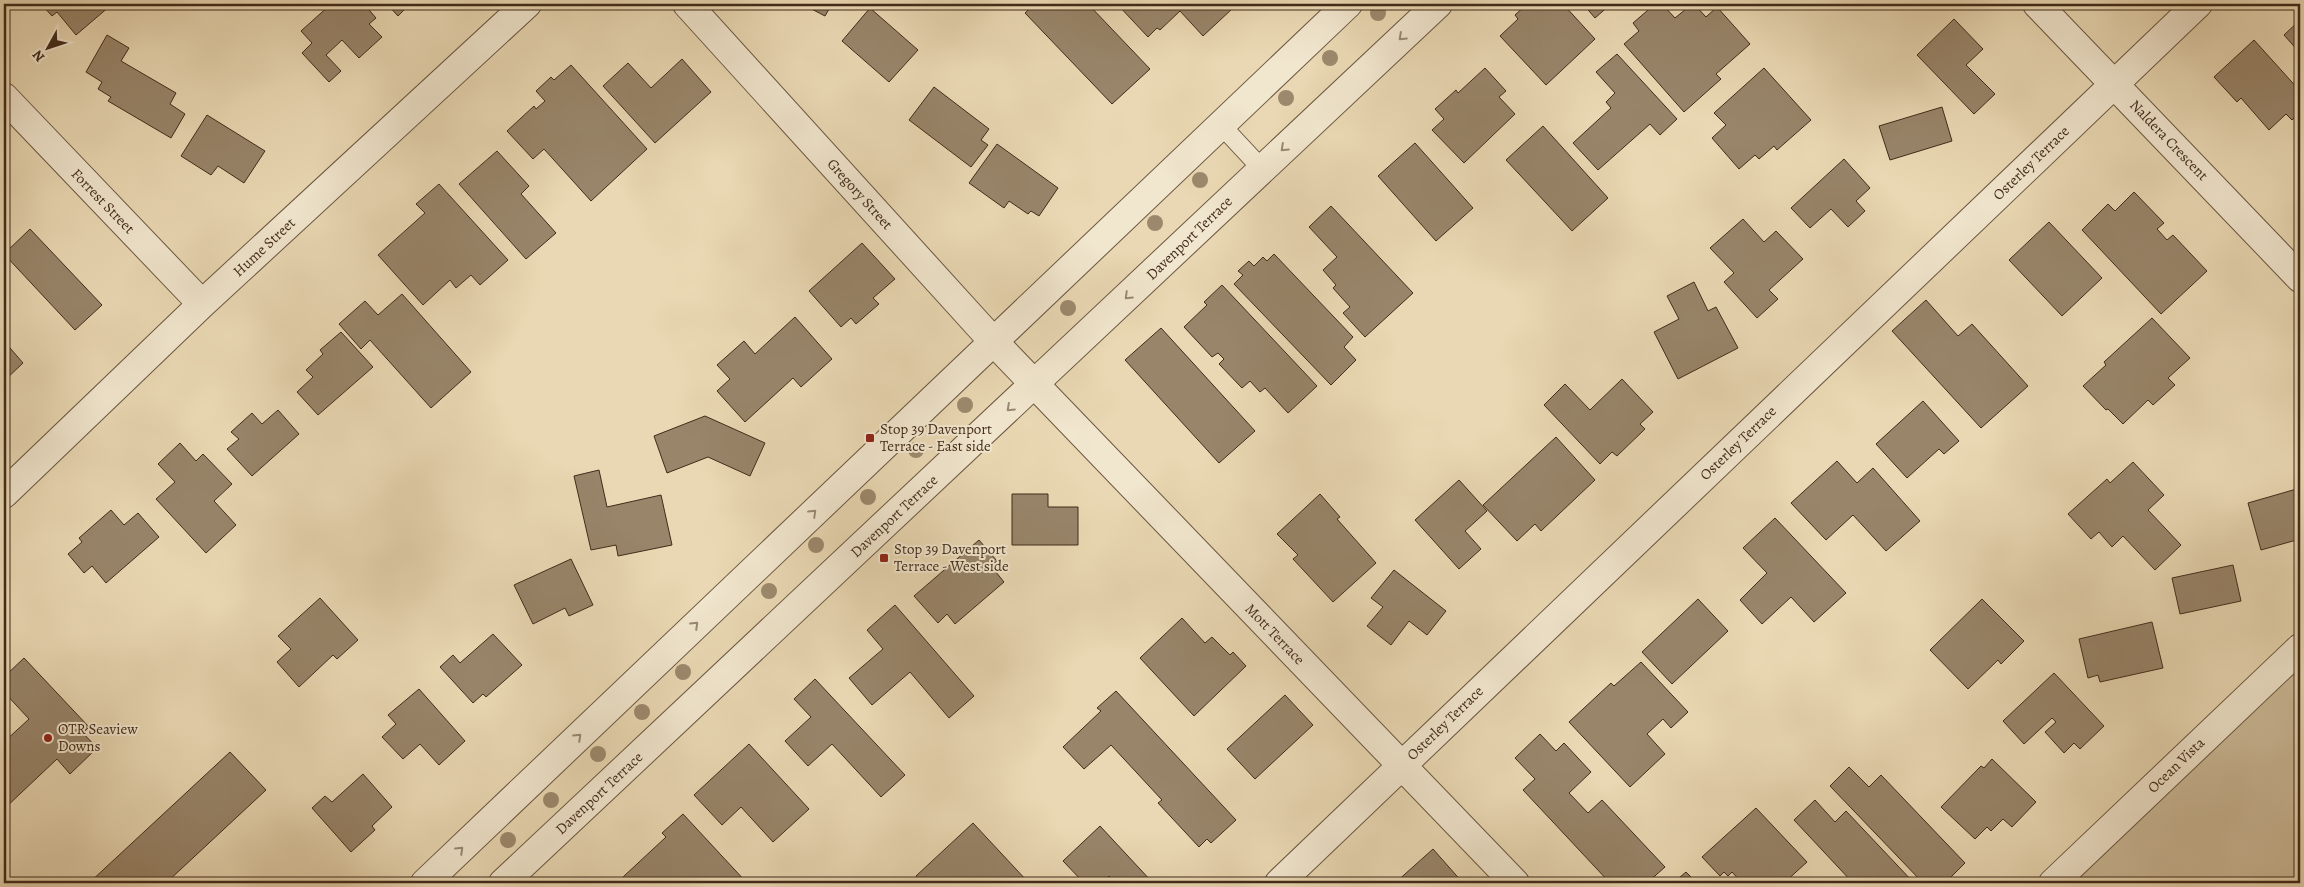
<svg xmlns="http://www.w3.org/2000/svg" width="2304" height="887" viewBox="0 0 2304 887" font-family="Alegreya,serif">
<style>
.green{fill:#cb9;stroke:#86735a}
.building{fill:#98856a;stroke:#412b1a}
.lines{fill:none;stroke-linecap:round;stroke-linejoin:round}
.lane-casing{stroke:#6b5640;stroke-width:20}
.street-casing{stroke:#6b5640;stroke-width:30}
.lane{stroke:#f1e6ce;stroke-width:18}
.street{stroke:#f1e6ce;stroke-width:28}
.tree{fill:#9c896d}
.oneway{stroke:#998874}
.poi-dot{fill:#8f2418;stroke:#f1e6ce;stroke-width:2}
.labels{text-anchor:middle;stroke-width:4;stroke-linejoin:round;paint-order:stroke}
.street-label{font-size:15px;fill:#412b1a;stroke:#f1e6ce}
.poi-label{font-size:15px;fill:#412b1a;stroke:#f1e6ce;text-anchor:start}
</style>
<rect width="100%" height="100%" fill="#e9d8b3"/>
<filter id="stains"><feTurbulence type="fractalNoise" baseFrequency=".004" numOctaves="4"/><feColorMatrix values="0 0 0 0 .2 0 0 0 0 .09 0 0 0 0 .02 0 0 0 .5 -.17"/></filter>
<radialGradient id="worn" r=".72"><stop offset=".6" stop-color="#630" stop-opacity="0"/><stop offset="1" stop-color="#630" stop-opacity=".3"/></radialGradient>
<!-- green -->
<path class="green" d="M 2300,658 L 2300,883 L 2063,883 Z"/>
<!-- building -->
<path class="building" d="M 41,4 L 108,4 L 110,6 L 76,35 L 57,12 L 52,16 Z
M 331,4 L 364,4 L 376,18 L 369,24 L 382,37 L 359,58 L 342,40 L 326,55 L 341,71 L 329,82 L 302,53 L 312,43 L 301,31 Z
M 387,4 L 410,4 L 398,16 Z
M 802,4 L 832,4 L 825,16 Z
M 1035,4 L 1088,4 L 1150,69 L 1112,104 L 1025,13 Z
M 1117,4 L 1227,4 L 1232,9 L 1203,36 L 1180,11 L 1160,30 L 1157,28 L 1148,37 Z
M 1527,4 L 1563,4 L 1595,39 L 1546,85 L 1500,36 L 1518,19 L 1515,15 Z
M 1583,4 L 1611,4 L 1595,18 Z
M 1655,4 L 1662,4 L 1675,18 L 1692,4 L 1694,4 L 1706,17 L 1717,7 L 1750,44 L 1716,74 L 1721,79 L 1684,112 L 1624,44 L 1639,31 L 1633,23 Z
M 870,8 L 918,50 L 889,82 L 842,41 Z
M 2300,8 L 2300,53 L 2284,35 L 2300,20 L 2294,14 Z
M 1954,19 L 1983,49 L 1966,65 L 1995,94 L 1974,114 L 1917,55 Z
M 107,35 L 129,48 L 121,61 L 176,93 L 170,104 L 185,114 L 171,138 L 108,101 L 111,97 L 98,89 L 102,82 L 86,72 Z
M 2254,40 L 2300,91 L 2300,112 L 2292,120 L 2286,114 L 2269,130 L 2241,98 L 2237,102 L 2214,77 Z
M 1617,54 L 1677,119 L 1660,135 L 1650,124 L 1598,170 L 1573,143 L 1611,108 L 1606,102 L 1615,93 L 1596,72 Z
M 682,59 L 711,92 L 655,143 L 603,86 L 628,63 L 651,88 Z
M 571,65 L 647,149 L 591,201 L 544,149 L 533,159 L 507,131 L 534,106 L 536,109 L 545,101 L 536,91 L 551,77 L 554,80 Z
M 1485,68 L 1506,91 L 1499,97 L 1515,114 L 1464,163 L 1432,130 L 1444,119 L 1435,109 L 1456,90 L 1458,93 Z
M 1764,68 L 1811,120 L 1777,150 L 1774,146 L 1759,159 L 1755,155 L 1739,169 L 1712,138 L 1726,125 L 1714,113 Z
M 934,87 L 989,129 L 981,140 L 988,145 L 971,167 L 909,120 Z
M 1942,107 L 1952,141 L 1890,160 L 1879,126 Z
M 207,115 L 265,151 L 244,183 L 218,166 L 211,175 L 181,156 Z
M 1543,126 L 1608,198 L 1572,231 L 1506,160 Z
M 1415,143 L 1473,208 L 1436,241 L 1378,176 Z
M 997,144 L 1058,188 L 1039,216 L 1031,211 L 1028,214 L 1009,201 L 1004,208 L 969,183 Z
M 497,151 L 529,186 L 521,194 L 556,233 L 526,259 L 459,184 Z
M 1844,159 L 1870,188 L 1856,201 L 1865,211 L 1848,227 L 1831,209 L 1810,228 L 1791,208 Z
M 439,184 L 508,260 L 480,285 L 471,275 L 456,288 L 450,280 L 423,305 L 378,255 L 425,213 L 416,204 Z
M 2134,192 L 2164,223 L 2157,229 L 2167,240 L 2173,235 L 2207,271 L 2161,314 L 2082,230 L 2108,204 L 2115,211 Z
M 1331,206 L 1413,293 L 1365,337 L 1343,313 L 1350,307 L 1333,288 L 1336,285 L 1323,270 L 1337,257 L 1309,227 Z
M 1743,219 L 1764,242 L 1776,231 L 1803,259 L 1769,290 L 1778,299 L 1757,318 L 1724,282 L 1734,273 L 1710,248 Z
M 2049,222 L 2102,278 L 2062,316 L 2009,260 Z
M 30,229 L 102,305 L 75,330 L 4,254 Z
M 862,243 L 895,279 L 873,298 L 879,304 L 856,324 L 851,318 L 841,327 L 809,291 Z
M 1274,254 L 1353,337 L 1344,347 L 1356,360 L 1331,385 L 1234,284 L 1243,275 L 1238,271 L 1249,261 L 1254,266 L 1263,257 L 1267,261 Z
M 1694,282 L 1708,311 L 1716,307 L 1738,348 L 1678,379 L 1654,332 L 1679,319 L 1667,296 Z
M 1222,285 L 1317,386 L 1288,413 L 1265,388 L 1260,392 L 1250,381 L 1242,388 L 1219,364 L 1224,359 L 1218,353 L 1212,357 L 1184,327 L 1207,305 L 1204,302 Z
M 402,294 L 471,372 L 431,408 L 370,340 L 361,349 L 339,324 L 365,301 L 378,315 Z
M 1926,300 L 1958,336 L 1972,324 L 2028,386 L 1981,428 L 1892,331 Z
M 795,317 L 832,359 L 801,387 L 793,378 L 745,422 L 717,391 L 730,379 L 717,365 L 744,341 L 755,354 Z
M 2152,318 L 2190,358 L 2168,378 L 2175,385 L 2153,405 L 2148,400 L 2123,424 L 2108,409 L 2106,410 L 2083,386 L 2106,365 L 2104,362 Z
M 1161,328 L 1255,431 L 1219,463 L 1125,360 Z
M 341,332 L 373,367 L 318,415 L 297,392 L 313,377 L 306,370 L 323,354 L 320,350 Z
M 4,341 L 23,363 L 4,381 Z
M 1622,379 L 1653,412 L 1640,424 L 1645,429 L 1617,456 L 1612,452 L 1600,464 L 1544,405 L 1565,384 L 1590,410 Z
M 1923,401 L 1959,441 L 1944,454 L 1939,449 L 1907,478 L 1876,444 Z
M 278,410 L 299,434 L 252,476 L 227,449 L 239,439 L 231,432 L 252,413 L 262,424 Z
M 705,416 L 765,443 L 750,476 L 708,457 L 667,473 L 654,436 Z
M 1556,437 L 1595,480 L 1541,531 L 1535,524 L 1517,541 L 1483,505 Z
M 180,443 L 196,461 L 203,454 L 232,484 L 214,501 L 236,525 L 206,553 L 156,499 L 175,482 L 158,464 Z
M 1837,461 L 1857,483 L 1873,468 L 1920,521 L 1886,551 L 1853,515 L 1826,540 L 1791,503 Z
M 2133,462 L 2164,495 L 2148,510 L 2181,545 L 2155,570 L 2123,536 L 2112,547 L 2099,532 L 2091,539 L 2068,514 L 2107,479 L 2110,483 Z
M 599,470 L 607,507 L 661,495 L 672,545 L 618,556 L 616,545 L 591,550 L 574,476 Z
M 1459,480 L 1487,511 L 1465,531 L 1481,549 L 1459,569 L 1415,520 Z
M 2300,488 L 2300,539 L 2261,550 L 2248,503 Z
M 1012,494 L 1048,494 L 1048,507 L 1078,507 L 1078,545 L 1012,545 Z
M 1320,494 L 1340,517 L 1337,519 L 1376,563 L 1333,602 L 1293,559 L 1298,555 L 1277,534 Z
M 111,510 L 124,525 L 138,513 L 159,537 L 106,583 L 92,566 L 84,573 L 68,554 L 82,542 L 79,538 Z
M 1775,518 L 1846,593 L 1814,622 L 1791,597 L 1762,624 L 1740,600 L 1767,573 L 1743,548 Z
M 979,540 L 997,561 L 991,566 L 1004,582 L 955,624 L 947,614 L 938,623 L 914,596 Z
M 571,559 L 593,605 L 569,616 L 565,608 L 533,624 L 514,585 Z
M 2233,565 L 2241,601 L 2180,614 L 2172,578 Z
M 1394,570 L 1446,611 L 1427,635 L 1409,621 L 1391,645 L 1367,626 L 1383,607 L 1371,598 Z
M 320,598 L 358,640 L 337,659 L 333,655 L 299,687 L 277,662 L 291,649 L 278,636 Z
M 1698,599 L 1728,631 L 1672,684 L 1642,652 Z
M 1982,599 L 2024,641 L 2001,664 L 1998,660 L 1968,689 L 1930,650 Z
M 895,605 L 974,696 L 949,718 L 910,672 L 872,705 L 849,678 L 883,649 L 867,630 Z
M 1182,618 L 1205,643 L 1212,637 L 1230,655 L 1233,652 L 1246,666 L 1194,716 L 1140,658 Z
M 2152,622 L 2163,668 L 2100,682 L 2098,675 L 2088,678 L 2079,639 Z
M 493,634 L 522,665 L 486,697 L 483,694 L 473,703 L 440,667 L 453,655 L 460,663 Z
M 24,658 L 89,727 L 83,733 L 97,748 L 70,774 L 57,759 L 4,809 L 4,742 L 29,719 L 4,692 L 4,677 Z
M 1641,662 L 1688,712 L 1671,728 L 1663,719 L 1647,734 L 1665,754 L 1630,787 L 1569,722 L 1611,683 L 1614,686 Z
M 2054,673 L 2104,726 L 2080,749 L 2074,743 L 2064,753 L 2045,732 L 2056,722 L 2052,718 L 2024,744 L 2003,721 Z
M 815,679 L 905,775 L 881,797 L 832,744 L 808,766 L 785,741 L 811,717 L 794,699 Z
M 419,689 L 465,741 L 439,765 L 420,744 L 403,759 L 382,737 L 396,724 L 388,715 Z
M 1116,691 L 1236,820 L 1211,843 L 1207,839 L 1199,847 L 1158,803 L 1162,800 L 1111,745 L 1084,769 L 1063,747 L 1101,711 L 1097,708 Z
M 1285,695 L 1313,725 L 1255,779 L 1227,749 Z
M 1540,734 L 1556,751 L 1564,743 L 1591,772 L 1569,793 L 1588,813 L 1602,800 L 1665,867 L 1647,883 L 1610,883 L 1523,790 L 1535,779 L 1515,758 Z
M 749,744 L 809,809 L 773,842 L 741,807 L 722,825 L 694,795 Z
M 230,752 L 266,790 L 166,883 L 89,883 Z
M 1992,759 L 2036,802 L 2012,827 L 2003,819 L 1991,831 L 1987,827 L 1975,839 L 1941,807 L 1981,766 L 1984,768 Z
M 1849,767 L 1869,787 L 1881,775 L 1965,863 L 1945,883 L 1923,883 L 1830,786 Z
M 363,774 L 392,807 L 372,826 L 375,830 L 351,852 L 312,808 L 325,796 L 332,802 Z
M 1815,800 L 1835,822 L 1846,811 L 1914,883 L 1853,883 L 1794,820 Z
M 1756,808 L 1807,862 L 1784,883 L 1742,883 L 1732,872 L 1728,876 L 1724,872 L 1720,876 L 1702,857 Z
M 683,814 L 747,883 L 629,883 L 623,877 L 666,837 L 662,833 Z
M 973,823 L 1028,882 L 1026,883 L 923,883 L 916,876 Z
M 1100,826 L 1153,883 L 1115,883 L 1109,876 L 1102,883 L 1084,883 L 1063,861 Z
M 1433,849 L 1463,883 L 1395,883 Z
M 1686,872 L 1697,883 L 1673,883 Z"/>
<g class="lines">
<!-- lane casing -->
<g class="lane-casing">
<path id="lane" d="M 1221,125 L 1262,169"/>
</g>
<!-- street casing -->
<g class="street-casing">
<path id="street" d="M 687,4 L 993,341 L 1515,883
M 2037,4 L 2300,278
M 4,97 L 202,304
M 4,494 L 202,304 L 527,4
M 425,883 L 1348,4
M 503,883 L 1438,4
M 1279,883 L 2198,4
M 2053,883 L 2300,648"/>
</g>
<!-- lane -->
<use href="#lane" class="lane"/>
<!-- street -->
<use href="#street" class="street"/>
</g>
<!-- trees -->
<g class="tree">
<circle cx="1378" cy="13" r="8"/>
<circle cx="1330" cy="58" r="8"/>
<circle cx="1286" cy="98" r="8"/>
<circle cx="1200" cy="180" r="8"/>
<circle cx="1155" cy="223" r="8"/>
<circle cx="1068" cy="308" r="8"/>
<circle cx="965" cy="405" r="8"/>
<circle cx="916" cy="450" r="8"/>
<circle cx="868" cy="497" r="8"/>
<circle cx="816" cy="545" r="8"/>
<circle cx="769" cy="591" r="8"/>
<circle cx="683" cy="672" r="8"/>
<circle cx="642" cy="712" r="8"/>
<circle cx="598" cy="754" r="8"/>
<circle cx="551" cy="800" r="8"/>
<circle cx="508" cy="840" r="8"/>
</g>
<!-- one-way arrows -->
<defs><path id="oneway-chevron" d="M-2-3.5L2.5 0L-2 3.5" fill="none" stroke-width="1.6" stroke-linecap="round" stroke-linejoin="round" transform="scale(1.25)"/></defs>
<g class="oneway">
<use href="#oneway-chevron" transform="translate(1402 37) rotate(137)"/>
<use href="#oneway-chevron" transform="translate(1284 148) rotate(137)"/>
<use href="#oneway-chevron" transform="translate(1128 296) rotate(136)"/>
<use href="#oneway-chevron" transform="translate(1010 408) rotate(137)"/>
<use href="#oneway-chevron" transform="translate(813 513) rotate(-44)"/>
<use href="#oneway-chevron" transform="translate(695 625) rotate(-44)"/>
<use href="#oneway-chevron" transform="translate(578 737) rotate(-44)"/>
<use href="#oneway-chevron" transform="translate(460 850) rotate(-44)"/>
</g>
<!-- markers -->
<g class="poi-dot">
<rect x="865" y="433" width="10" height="10" rx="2.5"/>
<rect x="879" y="553" width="10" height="10" rx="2.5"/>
<circle cx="48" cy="738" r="5"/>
</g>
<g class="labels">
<!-- street labels -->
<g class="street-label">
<text transform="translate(2169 140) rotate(46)" y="5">Naldera Crescent</text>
<text transform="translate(2031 163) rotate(-44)" y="5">Osterley Terrace</text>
<text transform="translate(860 194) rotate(48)" y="5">Gregory Street</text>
<text transform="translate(103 201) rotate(46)" y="5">Forrest Street</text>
<text transform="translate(1189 238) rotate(-44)" y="5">Davenport Terrace</text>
<text transform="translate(264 247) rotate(-43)" y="5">Hume Street</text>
<text transform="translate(1738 443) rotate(-44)" y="5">Osterley Terrace</text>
<text transform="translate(894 516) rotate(-43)" y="5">Davenport Terrace</text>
<text transform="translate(1275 634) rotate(46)" y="5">Mott Terrace</text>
<text transform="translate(1445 723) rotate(-44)" y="5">Osterley Terrace</text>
<text transform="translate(2176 765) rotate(-44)" y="5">Ocean Vista</text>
<text transform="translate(599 793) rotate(-43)" y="5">Davenport Terrace</text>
</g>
<!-- poi labels -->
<g class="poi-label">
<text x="880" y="434">Stop 39 Davenport<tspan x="880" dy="17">Terrace - East side</tspan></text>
<text x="894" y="554">Stop 39 Davenport<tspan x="894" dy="17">Terrace - West side</tspan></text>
<text x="58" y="734">OTR Seaview<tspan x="58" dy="17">Downs</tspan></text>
</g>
</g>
<!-- margin -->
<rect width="2304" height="887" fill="none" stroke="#e9d8b3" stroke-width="20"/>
<rect x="5" y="5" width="2294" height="877" fill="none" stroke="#412b1a" stroke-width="2.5"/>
<rect x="10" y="10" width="2284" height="867" fill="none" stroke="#412b1a"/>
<!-- north arrow -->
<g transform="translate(48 48) rotate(230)" stroke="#f1e6ce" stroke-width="4" paint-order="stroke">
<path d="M0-4L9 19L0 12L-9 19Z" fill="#412b1a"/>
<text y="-8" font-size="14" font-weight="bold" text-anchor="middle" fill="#412b1a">N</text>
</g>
<rect width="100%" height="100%" filter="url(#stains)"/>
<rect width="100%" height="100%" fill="url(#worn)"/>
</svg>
